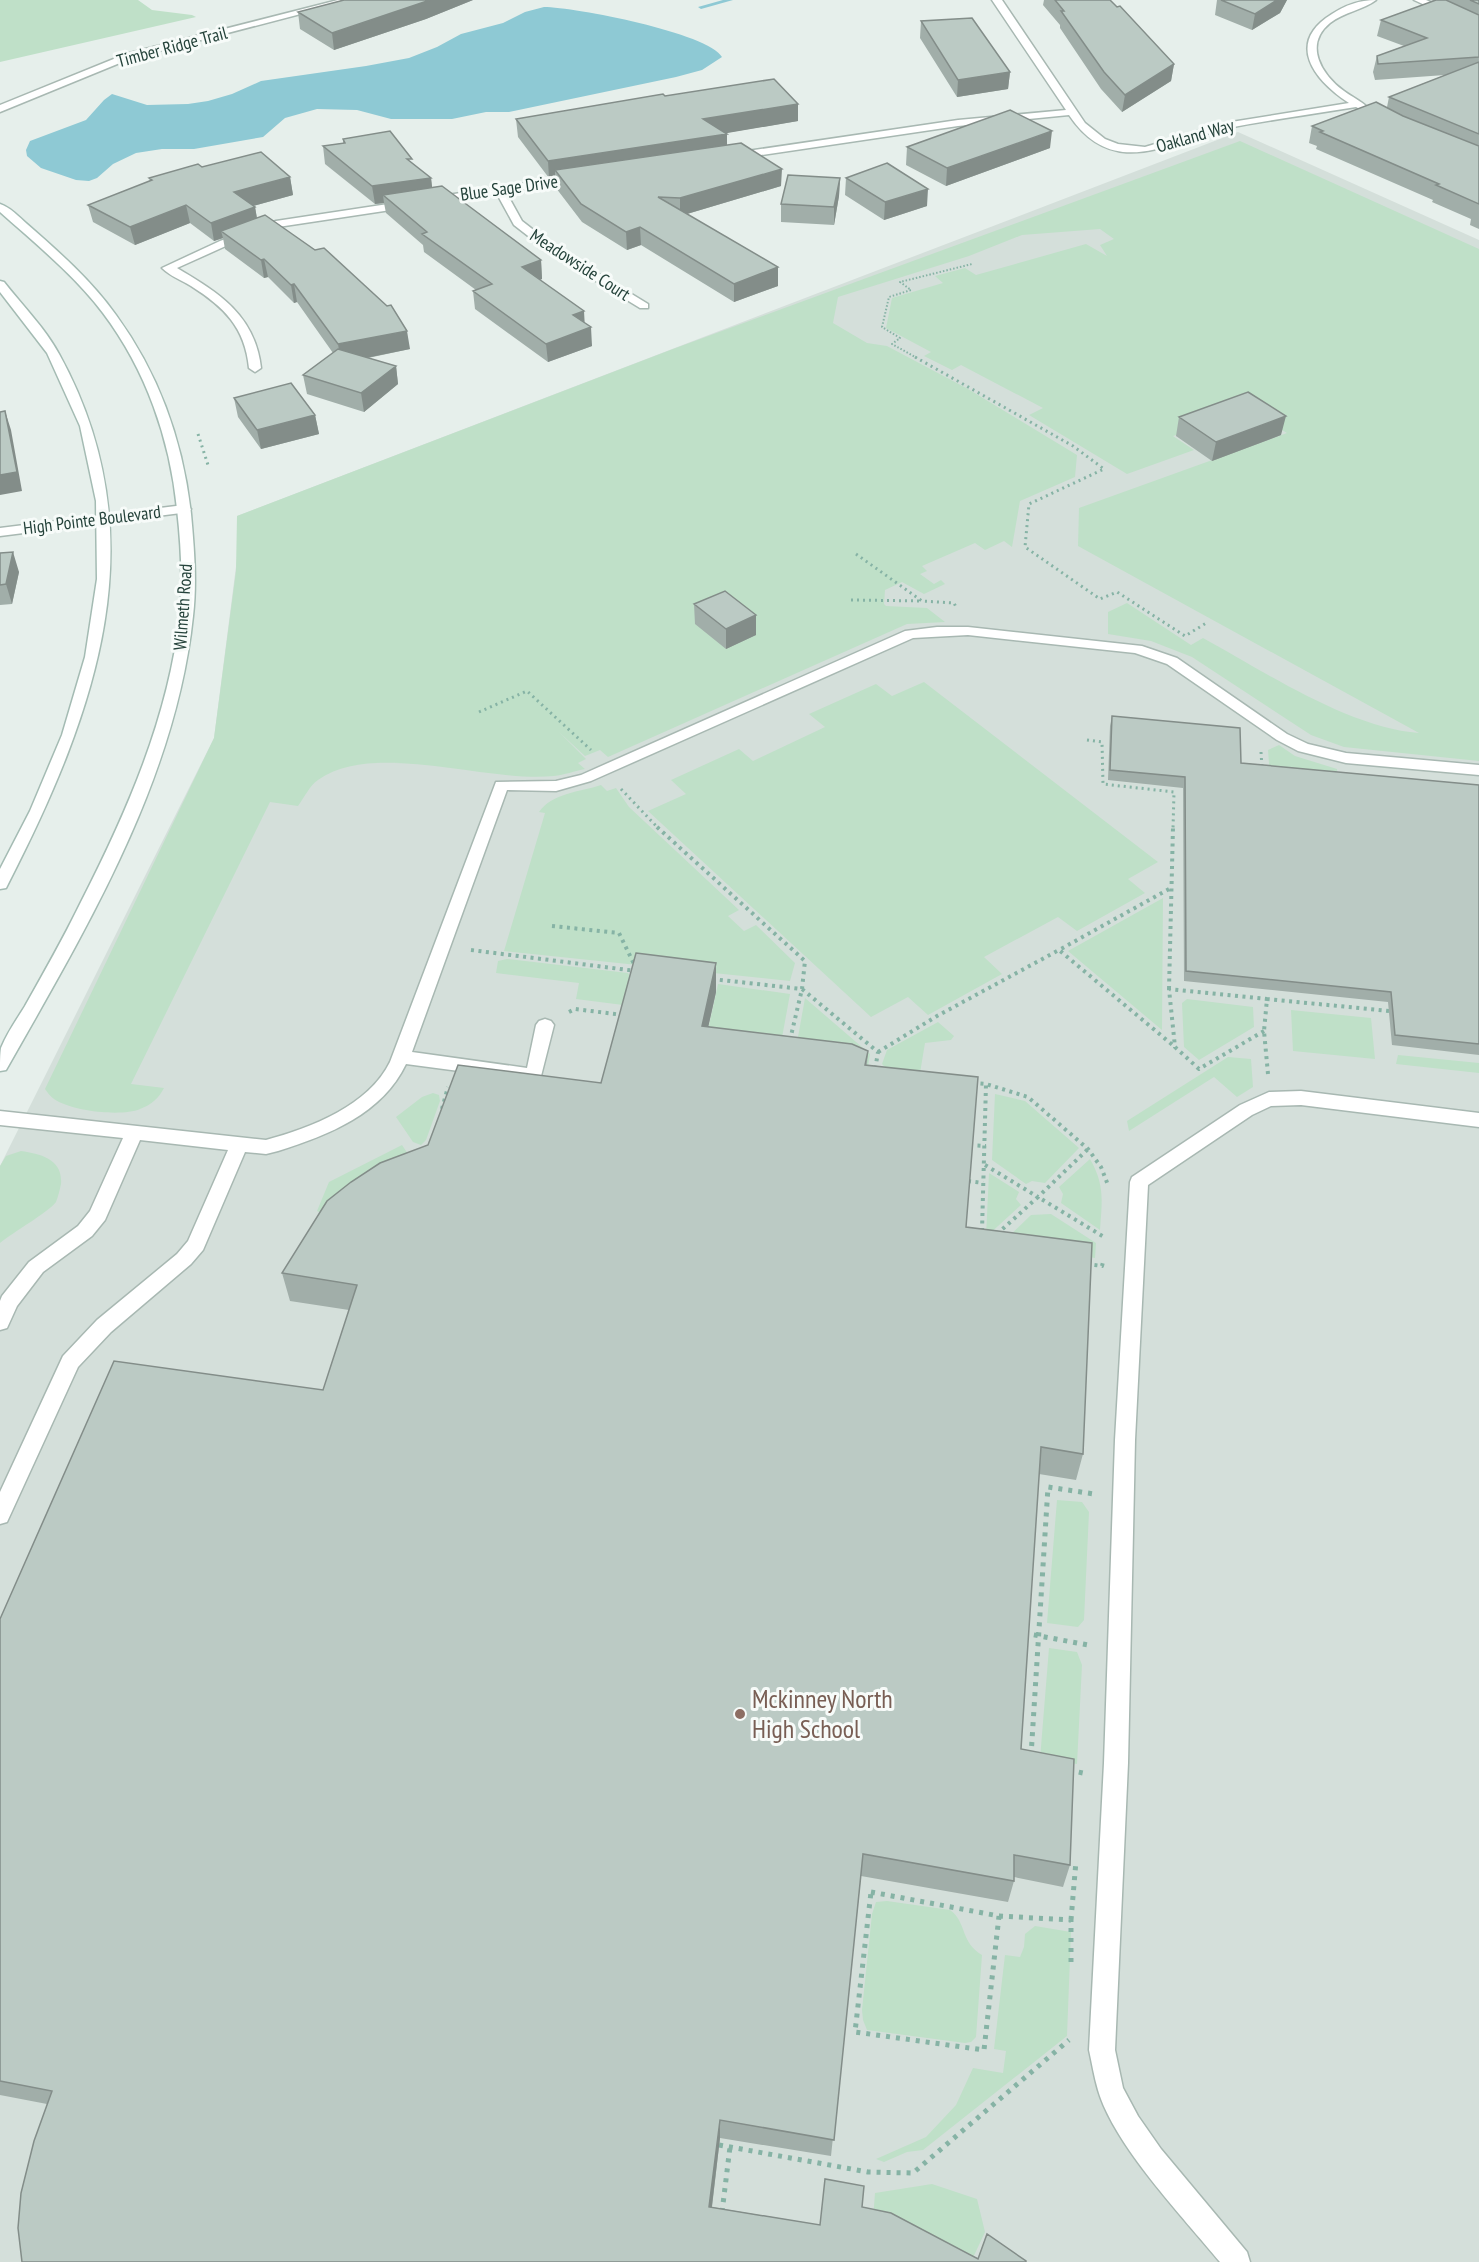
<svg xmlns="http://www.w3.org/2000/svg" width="1479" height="2262" viewBox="0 0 1479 2262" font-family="'PT Sans Narrow',sans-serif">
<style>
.built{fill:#d4dfda}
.green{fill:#bfe0c8}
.water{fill:#8ec9d4}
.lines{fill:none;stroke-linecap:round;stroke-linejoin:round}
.stream{fill:#8ec9d4;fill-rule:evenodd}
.service-casing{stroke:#a8b8b2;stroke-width:3}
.minor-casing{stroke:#a8b8b2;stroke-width:3}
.secondary-casing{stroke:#a4bbb3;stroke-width:3}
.path-far3{stroke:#86b3a5;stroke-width:2;stroke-dasharray:1.5 2;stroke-linecap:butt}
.path-far2{stroke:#86b3a5;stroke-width:3;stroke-dasharray:2 4;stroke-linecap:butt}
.path-far1{stroke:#86b3a5;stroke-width:4;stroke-dasharray:3 4.5;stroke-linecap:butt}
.path{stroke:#86b3a5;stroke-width:5;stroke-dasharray:4 6;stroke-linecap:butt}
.service{fill:#fff;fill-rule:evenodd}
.minor{fill:#fff;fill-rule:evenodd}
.secondary{fill:#fff;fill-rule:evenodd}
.wall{fill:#a1aea9}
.shaded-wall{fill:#838d89}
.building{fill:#bbcac4;stroke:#838d89;stroke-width:1.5}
.education-dot{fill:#8d6e63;stroke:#f7fbf9;stroke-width:2}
.labels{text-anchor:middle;stroke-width:6;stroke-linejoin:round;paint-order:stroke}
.far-street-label{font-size:18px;fill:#24423a;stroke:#f7fbf9}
.near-education-label{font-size:26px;fill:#785e54;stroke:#f7fbf9;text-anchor:start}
</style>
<rect width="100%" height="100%" fill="#e6efeb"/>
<!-- built -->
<path class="built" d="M 1238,132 L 1479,240 L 1479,2262 L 0,2262 L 0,1166 L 214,738 L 238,551 L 237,516 Z"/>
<!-- green -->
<path class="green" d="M 0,0 L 138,0 L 152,10 L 192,15 L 196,17 L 0,62 Z
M 1240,141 L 1479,249 L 1479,761 L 1344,747 L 1311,735 L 1192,657 L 1151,641 L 1108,634 L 1108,612 L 1127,603 L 1191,645 L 1203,638 C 1265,672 1349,728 1419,733 L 1078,546 L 1079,508 L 1287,433 L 1251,411 L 1173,436 L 1194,450 L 1127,474 L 1029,415 L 1043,408 L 961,365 L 952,370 L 924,356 L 931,352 L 886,328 L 892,298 L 943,283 L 935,276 L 965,268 L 976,275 L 1086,244 L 1107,256 L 1100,245 L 1114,239 L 1100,229 L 1022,235 L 969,256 L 838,297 L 833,323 L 867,343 L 887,346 L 968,389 L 1077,455 L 1075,477 L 1020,501 L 1012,547 L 1004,541 L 985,550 L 975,543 L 922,566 L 927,571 L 920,574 L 934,584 L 941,580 L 945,584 L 924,594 L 902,582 L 885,590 L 884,604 L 886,606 L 927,608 L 945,622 L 907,624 L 608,757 L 600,750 L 585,756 L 559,732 L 586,759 L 578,763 L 585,769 C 575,771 564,775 554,776 C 485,783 374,740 318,780 C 310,785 304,798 298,806 L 270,802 L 131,1084 L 164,1088 C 159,1098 151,1105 140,1109 C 121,1117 71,1111 54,1099 C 51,1097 47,1092 45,1089 L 214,738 L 236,571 L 237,516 L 673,349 Z
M 924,682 L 1158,862 L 1128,879 L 1145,893 L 1077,931 L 1058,917 L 984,957 L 1002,974 L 928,1015 L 908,997 L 871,1017 L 648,811 L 686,794 L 671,780 L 739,749 L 753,761 L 825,727 L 809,714 L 876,684 L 892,696 Z
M 1279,745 L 1295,756 L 1337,769 L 1338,782 L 1270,776 L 1268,750 Z
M 601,785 L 607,791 L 616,788 L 629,807 L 739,910 L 728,916 L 744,931 L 756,925 L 795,963 L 790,981 L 504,951 L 545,813 L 539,812 C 552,793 580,792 601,785 Z
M 1163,898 L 1162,1030 L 1068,951 Z
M 507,959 L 628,973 L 631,977 L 623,1005 L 576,999 L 579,983 L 496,973 L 498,961 Z
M 718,984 L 790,994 L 779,1054 L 706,1039 Z
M 805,998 L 870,1054 L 866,1080 L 793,1065 Z
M 1187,999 L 1253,1007 L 1254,1027 L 1199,1060 L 1184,1047 L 1182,1003 Z
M 1291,1010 L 1371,1018 L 1375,1059 L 1293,1051 Z
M 938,1022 L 954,1036 L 951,1040 L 925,1043 L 920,1073 L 888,1070 L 882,1064 L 887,1050 Z
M 1398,1055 L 1479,1063 L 1479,1073 L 1396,1064 Z
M 1228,1057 L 1251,1059 L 1253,1087 L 1237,1097 L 1214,1077 L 1129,1131 L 1127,1121 Z
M 433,1093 L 439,1095 L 440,1101 L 426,1140 L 421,1145 L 413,1142 L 396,1117 L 422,1097 Z
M 995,1094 L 1025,1101 L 1079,1148 L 1045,1183 L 1032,1181 L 1026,1184 L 992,1160 Z
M 402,1145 L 410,1157 L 323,1214 L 317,1211 L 329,1182 Z
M 21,1151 C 41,1154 63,1159 61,1184 C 60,1189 58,1197 56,1202 C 50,1211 12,1233 0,1243 L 0,1166 L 6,1156 Z
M 1090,1159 C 1105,1185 1102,1201 1100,1230 L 1061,1203 L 1063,1194 L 1059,1187 Z
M 989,1173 L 1019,1192 L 1016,1199 L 1021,1205 L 986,1237 Z
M 1051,1214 L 1096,1243 L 1095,1258 L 1001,1244 L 1031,1215 Z
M 1057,1500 L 1082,1502 L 1089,1512 L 1084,1620 L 1078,1627 L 1047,1623 Z
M 1049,1648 L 1077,1652 L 1082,1665 L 1077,1764 L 1040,1759 Z
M 887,1901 L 950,1910 C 967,1922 960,1942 982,1955 L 976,2037 L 971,2042 L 965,2043 L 867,2030 L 863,2020 L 862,2010 L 872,1914 L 876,1902 Z
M 1035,1926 L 1071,1932 L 1067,2036 L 923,2150 L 907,2152 L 884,2162 L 876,2159 L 926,2137 L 956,2105 L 973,2068 L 1003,2073 L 1006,2051 L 994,2049 L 1005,1955 L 1020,1957 L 1024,1947 L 1025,1934 Z
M 932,2184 L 977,2199 L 985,2232 L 971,2262 L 873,2219 L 875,2193 Z"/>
<!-- water -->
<path class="water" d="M 544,7 C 574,7 709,33 722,57 L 702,70 L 676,77 L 509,112 L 486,112 L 452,119 L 391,119 L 357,110 L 317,109 L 285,118 L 263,137 L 194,149 L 162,149 L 136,153 L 113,164 L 97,178 L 89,181 L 76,180 L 41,168 L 27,156 L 26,150 L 30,141 L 86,120 L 104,100 L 112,94 L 147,105 L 188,104 L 208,101 L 232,94 L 261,81 L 366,66 L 409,58 L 437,47 L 461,34 L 503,23 L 525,12 Z"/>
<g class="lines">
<!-- stream -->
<path class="stream" d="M 723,0 L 733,0 L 701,9 L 698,7 Z"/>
<!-- service casing -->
<g class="service-casing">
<path id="service" d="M 937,627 L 968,627 L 1142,646 L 1177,658 L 1287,734 L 1308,744 L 1346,753 L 1479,765 L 1479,775 L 1346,763 L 1298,751 L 1277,740 L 1167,664 L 1135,653 L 968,635 L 913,638 L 591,781 L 556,791 L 507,790 L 412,1052 L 527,1068 L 536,1025 L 539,1021 L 545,1019 L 551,1021 L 554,1025 L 540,1080 L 534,1081 L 406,1064 C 382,1114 329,1135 278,1151 L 266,1154 L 245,1152 L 203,1250 L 191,1264 L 111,1332 L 78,1367 L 7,1522 L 0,1524 L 0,1492 L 63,1356 L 97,1320 L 177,1254 L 188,1241 L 228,1150 L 140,1140 L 105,1220 L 92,1236 L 43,1272 L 17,1306 L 7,1328 L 0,1330 L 0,1301 L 2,1296 L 29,1262 L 78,1226 L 90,1211 L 123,1138 L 0,1125 L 0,1111 L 266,1140 C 311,1128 369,1105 390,1062 L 496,782 L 556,781 L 581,775 L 905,631 Z
M 1301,1091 L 1479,1113 L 1479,1127 L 1301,1105 L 1271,1106 L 1252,1115 L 1148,1185 L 1135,1440 L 1128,1763 L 1115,2050 L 1123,2088 L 1138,2116 L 1161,2149 L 1247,2252 L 1250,2262 L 1220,2262 C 1183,2217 1114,2145 1098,2090 C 1094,2077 1092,2063 1089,2050 L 1104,1763 L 1115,1440 L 1130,1182 L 1132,1177 L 1240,1105 L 1269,1092 Z"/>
</g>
<!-- minor casing -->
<g class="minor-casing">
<path id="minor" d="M 338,0 L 354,0 L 132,58 L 0,112 L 0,105 L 126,54 Z
M 992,0 L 1002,0 L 1085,123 L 1105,139 L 1118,144 L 1145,147 L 1225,123 L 1349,103 C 1314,80 1285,43 1332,14 C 1346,5 1359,0 1376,0 C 1363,10 1344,12 1330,23 C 1303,45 1322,75 1344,91 C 1352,97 1361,101 1367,107 L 1362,110 L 1356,107 C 1313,114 1270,120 1228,128 C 1170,141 1114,182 1069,115 L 958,126 L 734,159 L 729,156 L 734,153 L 958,120 L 1066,110 Z
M 1414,0 L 1426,0 L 1479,24 L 1479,30 Z
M 579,175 L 583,176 L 583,180 L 506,192 L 522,221 L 558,249 L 648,304 L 648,308 L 640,308 L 550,253 L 514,225 L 497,194 L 278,227 L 228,245 L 177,268 C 219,293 255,315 261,368 L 255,372 L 249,368 C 245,327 224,307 191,286 C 181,280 170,276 162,268 L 220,241 L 276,221 Z
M 184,505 L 191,509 L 189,512 L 0,536 L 0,528 Z"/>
</g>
<!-- secondary casing -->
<g class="secondary-casing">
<path id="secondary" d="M 0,204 C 10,207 19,217 27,224 C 59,252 91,280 116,315 C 159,374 183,441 191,514 C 194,547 197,582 193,616 C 176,780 86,929 6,1070 L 0,1071 C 0,1064 0,1054 1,1048 C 7,1033 17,1019 25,1006 C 44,972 63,939 80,904 C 126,814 169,717 180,614 C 183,579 181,544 177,509 C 170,439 146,370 103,313 C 74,275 36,244 0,212 Z
M 0,281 L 4,282 C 22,305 45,328 59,354 C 160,537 96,712 8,884 L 6,888 L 0,889 L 0,869 L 30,811 L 62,735 L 85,657 L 97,579 L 96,501 L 80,426 L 47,353 L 0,292 Z"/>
</g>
<!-- path-far3 -->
<path class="path-far3" d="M 917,358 L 892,344 L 900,338 L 882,327 L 889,297 L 911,290 L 900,282 L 972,264"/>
<!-- path-far2 -->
<path class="path-far2" d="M 915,357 L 1073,446 L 1104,469 L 1029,504 L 1025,547 L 1100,599 L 1117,592 L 1185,636 L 1208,622
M 198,434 L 208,465
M 856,554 L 922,601 L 954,603 L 956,607
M 851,600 L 922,601
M 479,712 L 527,691 L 591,750
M 1087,740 L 1102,742 L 1103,784 L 1174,792 L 1173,829
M 1261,752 L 1262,768
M 621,789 L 659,829"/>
<!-- path-far1 -->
<path class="path-far1" d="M 657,827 L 805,961 L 802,989 L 712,979
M 1169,889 L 1059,950 L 1175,1047
M 552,926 L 619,933 L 635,966
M 471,950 L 636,971
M 1169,989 L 1173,827
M 569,1012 L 575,1009 L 623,1015
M 1264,1031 L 1199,1069 L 1175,1047 L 1169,989 L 1267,999
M 790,1040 L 802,989 L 878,1052 L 875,1070
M 878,1052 L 937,1016 L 1059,950
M 1268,1074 L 1264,1031 L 1267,999 L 1389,1011
M 973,1083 L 986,1084 L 1028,1097 L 1088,1149 L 1101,1167 L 1108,1185
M 442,1109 L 448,1087
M 970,1145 L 986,1146
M 985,1165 L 1038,1197 L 1088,1149
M 968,1181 L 983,1183
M 982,1231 L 986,1084
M 997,1234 L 1038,1197 L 1104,1237
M 1087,1264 L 1102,1266 L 1103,1262"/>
<!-- path -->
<path class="path" d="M 1024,1633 L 1088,1645
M 1031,1756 L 1048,1487 L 1094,1494
M 1069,1770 L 1083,1773
M 871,1892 L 999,1916 L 984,2050 L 855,2032 Z
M 999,1916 L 1071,1920 L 1071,1964
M 1071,1920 L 1076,1861
M 719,2145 L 868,2172 L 913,2173 L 1069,2040
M 722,2212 L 730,2147"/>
<!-- service -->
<use href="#service" class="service"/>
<!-- minor -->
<use href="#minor" class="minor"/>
<!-- secondary -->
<use href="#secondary" class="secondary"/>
</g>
<!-- wall -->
<path class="wall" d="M 340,0 L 473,0 L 426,19 L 334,50 L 300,29 L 298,12 L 341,1 Z
M 1044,0 L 1110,0 L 1174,64 L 1171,81 L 1122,112 L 1101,89 L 1060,28 L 1060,25 L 1043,5 Z
M 1217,0 L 1287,0 L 1280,13 L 1252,30 L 1215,15 Z
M 1431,0 L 1479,0 L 1479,229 L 1470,225 L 1471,219 L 1432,202 L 1433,200 L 1316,149 L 1317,146 L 1309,143 L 1312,126 L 1387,107 L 1389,97 L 1445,75 L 1375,80 L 1373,72 L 1377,56 L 1404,46 L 1377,36 L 1381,20 L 1434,1 Z
M 921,21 L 1010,72 L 1008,89 L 957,97 L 920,38 Z
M 665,96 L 798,104 L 798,121 L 725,133 L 727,145 L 781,186 L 687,214 L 778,286 L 734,302 L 641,245 L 627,250 L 582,222 L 556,188 L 555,177 L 549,178 L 518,137 L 516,119 Z
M 343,139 L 413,164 L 431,178 L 432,188 L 541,260 L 542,279 L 539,280 L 585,323 L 592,346 L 548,362 L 475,309 L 473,291 L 476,290 L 424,252 L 423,245 L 386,213 L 384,203 L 375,204 L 325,164 L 323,146 L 343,143 Z
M 907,147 L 1050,148 L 946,186 L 906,165 Z
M 202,167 L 290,177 L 293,195 L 253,206 L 255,207 L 257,218 L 410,349 L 368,358 L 396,366 L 398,384 L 364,412 L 307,394 L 303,375 L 333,353 L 297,302 L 294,303 L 268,277 L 264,278 L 225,249 L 223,238 L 214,241 L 190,223 L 135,245 L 93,222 L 88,205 L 150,181 L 149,178 Z
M 840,178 L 839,196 L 834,225 L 781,222 L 781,204 Z
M 846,178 L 927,206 L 884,220 L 845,195 Z
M 234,398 L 315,415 L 319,434 L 261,449 L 238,417 Z
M 1179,417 L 1281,435 L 1212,461 L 1176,436 Z
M 0,553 L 19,572 L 12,604 L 0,605 L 0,607 Z
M 694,604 L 756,635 L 726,649 L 695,624 Z
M 1112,716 L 1241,763 L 1479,785 L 1479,1055 L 1392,1045 L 1388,1002 L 1184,981 L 1183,788 L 1108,780 L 1110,726 Z
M 716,963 L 716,992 L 708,1027 L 868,1051 L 867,1065 L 966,1227 L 1083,1454 L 1076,1480 L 1039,1474 L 1021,1749 L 1070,1865 L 1063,1887 L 1014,1877 L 1014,1881 L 1008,1902 L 861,1876 L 831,2156 L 720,2138 L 712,2207 L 820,2225 L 862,2207 L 978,2258 L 987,2234 L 1026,2261 L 22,2262 L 47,2104 L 0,2095 L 0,1619 L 323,1390 L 349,1310 L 290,1301 L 282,1273 L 601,1083 Z"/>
<!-- shaded-wall -->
<path class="shaded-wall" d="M 430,0 L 473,0 L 426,19 L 334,50 L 332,33 Z
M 1277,0 L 1287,0 L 1280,13 L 1252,30 L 1255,14 Z
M 1174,64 L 1171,81 L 1122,112 L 1125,95 Z
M 1010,72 L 1008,89 L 957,97 L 958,80 Z
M 798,104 L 798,121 L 704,137 L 703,119 Z
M 1052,131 L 1050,148 L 946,186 L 947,168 Z
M 727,134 L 727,152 L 555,170 L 555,177 L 549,178 L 548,161 Z
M 782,169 L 781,186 L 680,216 L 680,198 Z
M 290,177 L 293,195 L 238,210 L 234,192 Z
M 431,178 L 433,195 L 383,195 L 384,203 L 375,204 L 372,186 Z
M 840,178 L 839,196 L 834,225 L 834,207 Z
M 928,189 L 927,206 L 884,220 L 885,202 Z
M 186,205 L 190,223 L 135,245 L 130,227 Z
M 255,207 L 258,225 L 221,231 L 223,238 L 214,241 L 211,223 Z
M 640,227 L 641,245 L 627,250 L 626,232 Z
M 264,259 L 268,277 L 264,278 L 261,260 Z
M 541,260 L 542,279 L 523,285 L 522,267 Z
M 778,267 L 778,286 L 734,302 L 734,284 Z
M 294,284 L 297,302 L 294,303 L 291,285 Z
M 584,311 L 585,329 L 591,327 L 592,346 L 548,362 L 546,344 L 573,315 Z
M 407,331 L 410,349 L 341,363 L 338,344 Z
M 396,366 L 398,384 L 364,412 L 361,393 Z
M 5,411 L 11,430 L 22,491 L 0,495 L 0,475 Z
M 315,415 L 319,434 L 261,449 L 257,430 Z
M 1286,416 L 1281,435 L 1212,461 L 1216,442 Z
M 13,552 L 19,572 L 12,604 L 6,584 Z
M 756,615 L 756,635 L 726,649 L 726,629 Z
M 716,963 L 716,992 L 702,1055 L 702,1026 Z
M 720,2120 L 720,2138 L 710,2222 L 709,2207 Z"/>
<!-- building -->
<path class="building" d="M 344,0 L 430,0 L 332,33 L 298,12 Z
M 1055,0 L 1110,0 L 1117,7 L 1120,6 L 1174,64 L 1125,95 L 1104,72 L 1061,11 L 1064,11 Z
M 1221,0 L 1277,0 L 1255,14 Z
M 1436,0 L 1446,0 L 1479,15 L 1479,57 L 1378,64 L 1377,56 L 1427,38 L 1381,20 Z
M 1470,0 L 1479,0 L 1479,4 Z
M 972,18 L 1010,72 L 958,80 L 921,21 Z
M 1479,62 L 1479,134 L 1389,97 Z
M 774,79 L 798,104 L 703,119 L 727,134 L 548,161 L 516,119 L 663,94 L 665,96 Z
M 1376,102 L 1403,116 L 1479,146 L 1479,204 L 1436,185 L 1439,184 L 1320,132 L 1323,131 L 1312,126 Z
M 1010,110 L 1052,131 L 947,168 L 907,147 Z
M 390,131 L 412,159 L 407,159 L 431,178 L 372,186 L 323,146 L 345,143 L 343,139 Z
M 741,143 L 782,169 L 680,198 L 658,197 L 778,267 L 734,284 L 640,227 L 626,232 L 581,204 L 555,170 Z
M 261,152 L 290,177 L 234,192 L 255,207 L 211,223 L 186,205 L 130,227 L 88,205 L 152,180 L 149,178 L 198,164 L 202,167 Z
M 887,163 L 928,189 L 885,202 L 846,178 Z
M 788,175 L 840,178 L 834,207 L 781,204 Z
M 442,186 L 541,260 L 522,267 L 584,311 L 573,315 L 591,327 L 546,344 L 473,291 L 492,284 L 422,234 L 427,232 L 383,195 Z
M 265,215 L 315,250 L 324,248 L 387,306 L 391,305 L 407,331 L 338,344 L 294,284 L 291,285 L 264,259 L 261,260 L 221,231 Z
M 338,349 L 396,366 L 361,393 L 303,375 Z
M 291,383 L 315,415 L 257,430 L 234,398 Z
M 1248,392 L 1286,416 L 1216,442 L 1179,417 Z
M 5,411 L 17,472 L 0,475 L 0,412 Z
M 13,552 L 6,584 L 0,585 L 0,553 Z
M 725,591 L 756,615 L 726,629 L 694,604 Z
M 1112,716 L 1240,728 L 1241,763 L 1479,785 L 1479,1044 L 1395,1035 L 1391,992 L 1186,971 L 1185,777 L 1110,770 Z
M 636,953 L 716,963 L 702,1026 L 852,1044 L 868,1051 L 865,1065 L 978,1077 L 966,1227 L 1092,1243 L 1083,1454 L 1041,1447 L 1021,1749 L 1074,1759 L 1070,1865 L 1014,1855 L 1014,1881 L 863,1854 L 834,2140 L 720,2120 L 709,2207 L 820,2225 L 825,2179 L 864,2186 L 862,2207 L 891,2213 L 978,2259 L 987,2234 L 1026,2261 L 1026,2262 L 22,2262 L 18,2228 L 21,2193 L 34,2141 L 52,2091 L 0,2081 L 0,1619 L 114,1361 L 323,1390 L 357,1285 L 282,1273 L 327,1201 L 351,1182 L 380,1163 L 428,1145 L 458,1065 L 601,1083 Z"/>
<!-- markers -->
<circle class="education-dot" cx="740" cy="1714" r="6"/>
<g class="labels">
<!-- far-street labels -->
<g class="far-street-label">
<text transform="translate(172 47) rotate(-15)" y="6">Timber Ridge Trail</text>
<text transform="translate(1195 136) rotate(-16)" y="6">Oakland Way</text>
<text transform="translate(509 188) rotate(-8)" y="6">Blue Sage Drive</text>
<text transform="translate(580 265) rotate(33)" y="6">Meadowside Court</text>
<text transform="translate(92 520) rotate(-7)" y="6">High Pointe Boulevard</text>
<text transform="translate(183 607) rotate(-86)" y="6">Wilmeth Road</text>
</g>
<!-- near-education labels -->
<g class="near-education-label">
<text x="752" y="1708">Mckinney North<tspan x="752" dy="30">High School</tspan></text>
</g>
</g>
</svg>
